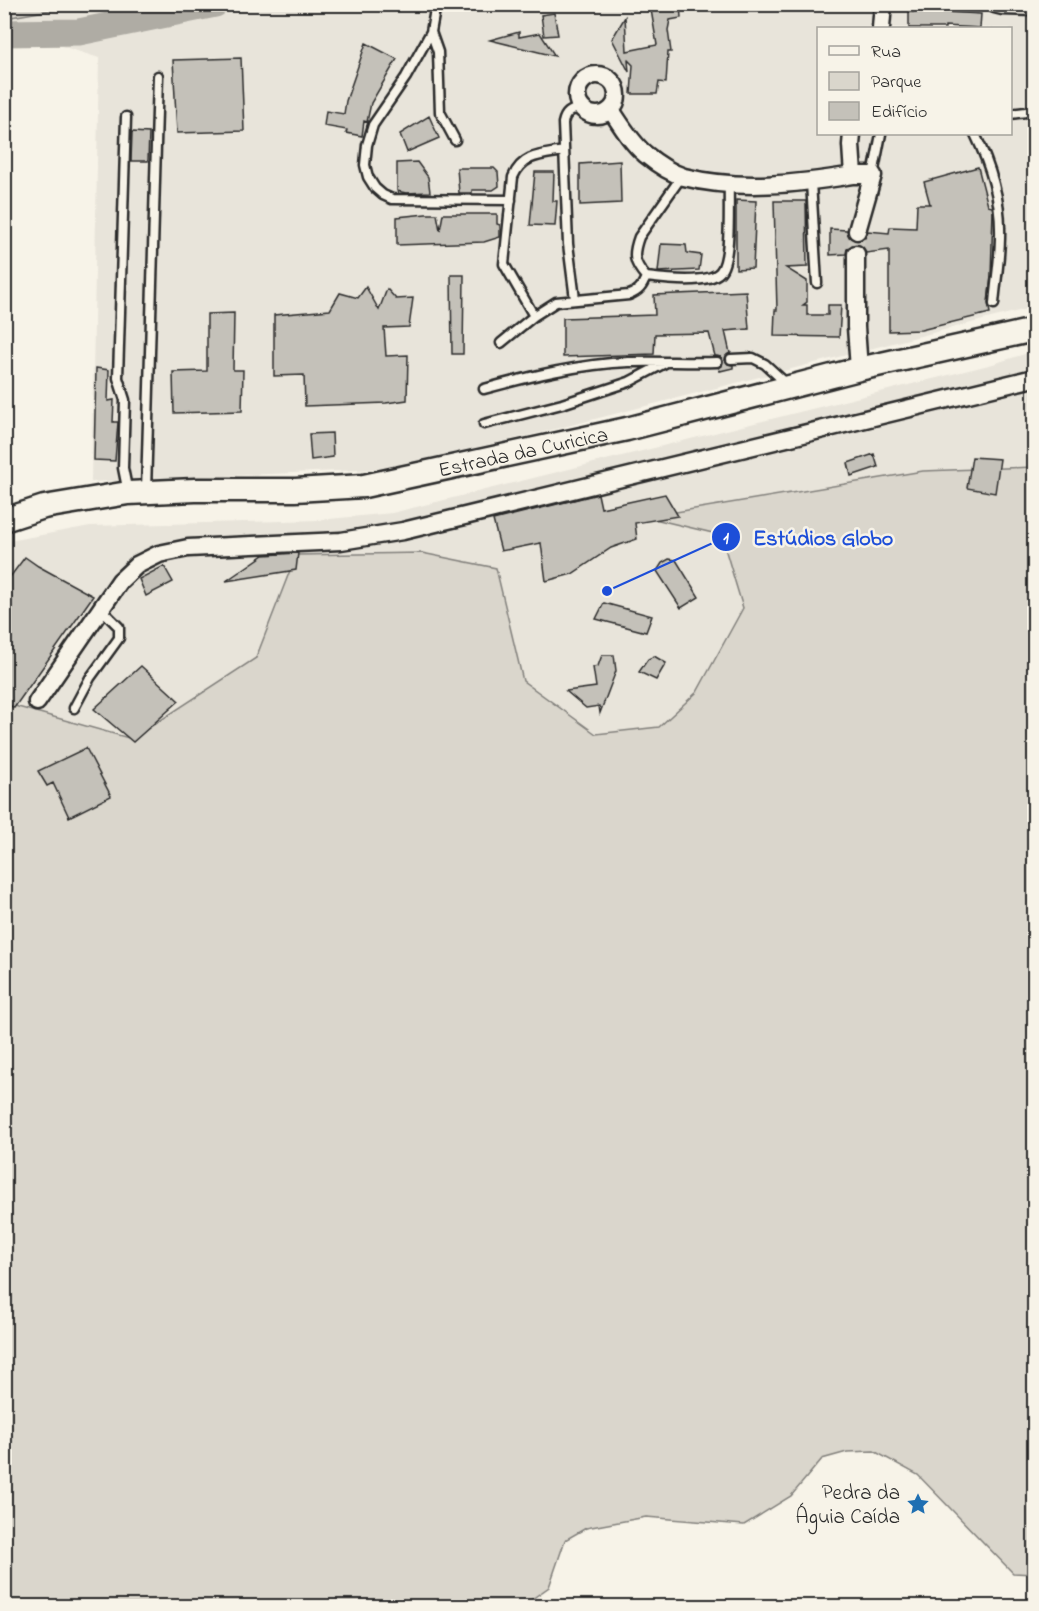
<svg xmlns="http://www.w3.org/2000/svg" width="1039" height="1611" viewBox="0 0 1039 1611" font-family="'Indie Flower',sans-serif">
<style>
.built{fill:#e8e4da;fill-rule:evenodd}
.green{fill:#dad6cc;stroke:#82807c;stroke-width:1.5}
.lines{fill:none;stroke-linecap:round;stroke-linejoin:round}
.river{stroke:#afaca4;stroke-width:27}
.building{fill:#c4c1b9;stroke:#2b2b2b;stroke-width:1.5}
.street-tunnel{stroke:#cecbc2;stroke-width:16;stroke-dasharray:16 8;stroke-linecap:butt}
.lane-casing{stroke:#2b2b2b;stroke-width:13}
.street-casing{stroke:#2b2b2b;stroke-width:21}
.secondary-casing{stroke:#2b2b2b;stroke-width:27}
.lane{stroke:#f7f3e8;stroke-width:8}
.street{stroke:#f7f3e8;stroke-width:16}
.secondary{stroke:#f7f3e8;stroke-width:22}
.labels{text-anchor:middle;stroke-width:5;stroke-linejoin:round;paint-order:stroke}
.street-label{font-size:21px;fill:#2b2b2b;stroke:#f7f3e8}
.poi-label{font-size:21px;fill:#2b2b2b;stroke:#f7f3e8;text-anchor:end}
.leader{fill:none;stroke:#1d4ed8;stroke-width:2}
.callout-dot{fill:#1d4ed8;stroke:#f7f3e8;stroke-width:2}
.mark-label{font-size:18px;text-anchor:middle;font-weight:bold;fill:#fff}
.callout-label{font-size:22px;text-anchor:middle;font-weight:bold;fill:#1d4ed8;stroke:#f7f3e8;stroke-width:5;stroke-linejoin:round;paint-order:stroke}
</style>
<rect width="100%" height="100%" fill="#f7f3e8"/>
<filter id="ink" filterUnits="userSpaceOnUse"><feTurbulence type="fractalNoise" baseFrequency=".0167" numOctaves="2"/><feDisplacementMap in="SourceGraphic" scale="12" xChannelSelector="R" yChannelSelector="G"/><feConvolveMatrix kernelMatrix="1 2 1 2 8 2 1 2 1" color-interpolation-filters="sRGB"/></filter>
<g filter="url(#ink)">
<!-- built -->
<path class="built" d="M 5,4 L 1034,5 L 1034,307 L 548,431 L 384,469 L 91,482 L 99,58 L 5,28 ZM 818,28 L 1010,28 L 1010,134 L 818,134 Z
M 1034,351 L 1034,549 L 719,696 L 634,752 L 267,674 L 82,831 L 5,777 L 4,542 L 90,526 L 319,520 L 392,513 L 993,364 Z"/>
<!-- green -->
<path class="green" d="M 4,5 L 5,4 L 79,5 L 5,18 Z
M 1034,467 L 1034,1574 L 1013,1573 L 918,1475 L 874,1451 L 847,1452 L 822,1459 L 791,1496 L 744,1525 L 646,1517 L 586,1528 L 565,1540 L 549,1587 L 522,1606 L 5,1606 L 4,701 L 18,707 L 132,739 L 256,658 L 296,555 L 422,553 L 496,568 L 523,681 L 596,734 L 659,727 L 697,692 L 743,608 L 721,535 L 646,517 L 923,471 Z"/>
<g class="lines">
<!-- river -->
<path class="river" d="M 4,33 L 79,32 L 215,4"/>
</g>
<!-- building -->
<path class="building" d="M 650,4 L 680,4 L 681,18 L 670,20 L 668,30 L 671,52 L 668,52 L 666,83 L 659,82 L 657,94 L 631,94 L 633,65 L 628,60 L 629,72 L 612,39 L 625,17 L 627,51 L 657,45 Z
M 913,4 L 948,4 L 947,12 L 981,14 L 980,28 L 945,26 L 945,28 L 909,28 L 909,11 L 913,12 Z
M 554,13 L 558,35 L 544,36 L 541,15 Z
M 519,32 L 519,37 L 540,33 L 555,56 L 490,40 Z
M 366,43 L 397,59 L 371,103 L 367,122 L 364,121 L 362,136 L 346,133 L 347,130 L 324,126 L 326,111 L 344,114 L 346,101 Z
M 241,58 L 244,131 L 177,133 L 173,60 Z
M 429,116 L 439,138 L 407,152 L 400,134 Z
M 132,132 L 149,133 L 148,161 L 131,161 Z
M 620,161 L 621,203 L 580,205 L 580,164 Z
M 417,162 L 428,177 L 430,192 L 406,193 L 397,191 L 397,163 Z
M 978,167 L 988,206 L 992,207 L 993,211 L 991,276 L 988,303 L 990,313 L 921,330 L 889,331 L 889,250 L 866,253 L 862,245 L 855,244 L 847,248 L 846,254 L 830,255 L 830,229 L 847,230 L 850,239 L 859,241 L 865,238 L 868,231 L 889,233 L 890,227 L 916,228 L 917,204 L 930,204 L 924,182 Z
M 457,168 L 494,168 L 498,172 L 499,186 L 493,190 L 472,190 L 472,193 L 459,193 Z
M 535,172 L 554,172 L 553,201 L 557,201 L 555,226 L 530,225 Z
M 736,200 L 756,201 L 753,268 L 736,269 Z
M 774,201 L 806,201 L 807,267 L 786,268 L 807,281 L 807,302 L 803,305 L 807,305 L 807,315 L 828,315 L 828,305 L 841,305 L 839,337 L 774,336 L 775,310 L 777,310 Z
M 426,214 L 437,214 L 440,230 L 443,214 L 497,214 L 497,224 L 500,225 L 500,237 L 484,242 L 397,245 L 397,217 Z
M 661,244 L 686,245 L 687,253 L 701,255 L 699,270 L 658,272 Z
M 451,275 L 464,275 L 463,354 L 452,354 Z
M 366,287 L 379,310 L 387,289 L 396,299 L 413,298 L 409,327 L 384,328 L 386,356 L 408,355 L 407,400 L 386,403 L 305,406 L 304,375 L 274,376 L 274,315 L 330,310 L 340,293 L 358,298 Z
M 746,291 L 749,329 L 725,331 L 730,353 L 726,356 L 725,360 L 728,364 L 733,365 L 733,368 L 720,371 L 719,368 L 722,366 L 723,361 L 721,357 L 715,356 L 709,333 L 655,334 L 654,354 L 563,357 L 563,318 L 655,315 L 654,295 Z
M 234,313 L 233,370 L 243,370 L 242,411 L 174,413 L 173,372 L 207,371 L 207,314 Z
M 96,368 L 109,370 L 108,401 L 114,400 L 113,422 L 118,422 L 115,461 L 94,460 Z
M 332,433 L 333,457 L 311,460 L 309,434 Z
M 874,454 L 878,467 L 851,476 L 848,463 Z
M 972,457 L 1000,459 L 995,493 L 967,488 Z
M 598,494 L 601,508 L 665,494 L 678,516 L 635,523 L 637,539 L 611,548 L 572,574 L 546,581 L 541,543 L 501,551 L 493,520 Z
M 298,553 L 296,570 L 226,581 L 264,555 Z
M 25,557 L 38,566 L 93,596 L 14,708 L 4,702 L 4,585 Z
M 669,559 L 676,560 L 699,597 L 681,608 L 657,571 L 662,563 Z
M 164,566 L 173,582 L 146,596 L 139,579 Z
M 604,603 L 652,616 L 646,632 L 596,619 Z
M 602,655 L 614,655 L 616,671 L 600,713 L 599,706 L 586,708 L 566,691 L 596,687 L 593,667 L 598,666 Z
M 654,656 L 666,663 L 656,680 L 639,672 L 648,659 Z
M 141,666 L 179,701 L 133,742 L 94,709 Z
M 86,748 L 111,796 L 69,817 L 53,783 L 47,786 L 38,771 Z"/>
<g class="lines">
<!-- street-tunnel -->
<path class="street-tunnel" d="M 856,254 L 857,231"/>
<!-- lane casing -->
<g class="lane-casing">
<path id="lane" d="M 436,4 L 431,32 L 406,77 L 373,125 L 367,145 L 365,165 L 368,177 L 375,188 L 383,195 L 392,199 L 511,200
M 992,4 L 994,8 L 1002,10 L 1034,11
M 431,32 L 438,52 L 440,112 L 455,140
M 1010,114 L 1034,111
M 126,117 L 118,378 L 125,400 L 123,468 L 128,493
M 975,134 C 989,163 1000,195 1000,228 C 1001,253 996,279 994,304
M 873,175 L 881,134
M 682,176 L 639,237 C 632,256 634,263 646,277 C 663,279 708,285 720,272 C 732,259 728,202 729,183
M 811,182 L 817,283
M 575,299 L 568,244 L 563,123 C 565,113 570,110 580,108
M 534,316 L 504,264 L 513,177 C 523,154 542,155 564,151
M 501,343 L 534,316 L 556,302 L 629,295 C 639,291 642,287 646,277
M 731,359 L 753,358 L 765,364 L 788,385
M 484,389 C 531,376 580,364 629,362 C 658,361 688,363 717,362
M 484,424 L 562,404 L 629,382 L 665,363
M 146,491 L 158,76
M 74,708 L 90,678 L 119,638 L 119,627 L 101,609"/>
</g>
<!-- street casing -->
<g class="street-casing">
<path id="street" d="M 881,28 L 883,4
M577 95a20 20 0 1 1 40 0a20 20 0 1 1-40 0Z
M 611,110 C 621,125 631,142 645,154 C 656,163 671,173 684,177 C 740,191 798,184 853,175 L 851,145 L 852,134
M 853,175 L 873,175 L 857,231
M 856,254 L 856,327 L 859,369
M 37,702 L 120,581 L 137,565 L 159,554 L 188,548 L 341,541 L 403,531 L 1034,378"/>
</g>
<!-- secondary casing -->
<g class="secondary-casing">
<g id="secondary">
<path id="s1" d="M 4,520 L 44,507 L 128,493 L 195,490 L 295,490 L 364,486 L 627,429 L 859,369 L 1034,330"/>
</g>
</g>
<!-- lane -->
<use href="#lane" class="lane"/>
<!-- street -->
<use href="#street" class="street"/>
<!-- secondary -->
<use href="#secondary" class="secondary"/>
</g>
</g>
<!-- icons -->
<defs>
<g id="sight-bare" transform="scale(1.8)"><path d="M0-6L1.8-2.2L6-1.7L2.9 1.2L3.7 5.4L0 3.3L-3.7 5.4L-2.9 1.2L-6-1.7L-1.8-2.2Z" fill="#1f6fb2" stroke="#f7f3e8" stroke-width="2.5" paint-order="stroke"/></g>
</defs>
<g fill-rule="evenodd">
<use href="#sight-bare" x="918" y="1504"/>
</g>
<g class="labels">
<!-- street labels -->
<g class="street-label">
<text dy="7" stroke="none"><textPath href="#s1" startOffset="526">Estrada da Curicica</textPath></text>
</g>
<!-- poi labels -->
<g class="poi-label">
<text x="900" y="1499">Pedra da<tspan x="900" dy="24">Águia Caída</tspan></text>
</g>
</g>
<!-- callouts -->
<path class="leader" d="M607 591L726 537"/>
<g class="callout-dot">
<circle cx="607" cy="591" r="6"/>
<circle cx="726" cy="537" r="15"/>
</g>
<g class="mark-label">
<text x="726" y="543">1</text>
</g>
<g class="callout-label">
<text x="823" y="545">Estúdios Globo</text>
</g>
<!-- margin -->
<rect width="1039" height="1611" fill="none" stroke="#f7f3e8" stroke-width="24"/>
<rect x="12" y="12" width="1015" height="1587" fill="none" stroke="#2b2b2b" stroke-width="2" filter="url(#ink)"/>
<!-- legend -->
<rect x="817" y="27" width="195" height="108" fill="#f7f3e8" stroke="#a5a39c" stroke-width="1.5"/>
<rect x="829" y="46" width="30" height="9" fill="#f7f3e8" stroke="#a5a39c" stroke-width="1.5"/>
<text x="871" y="57" font-size="18" fill="#2b2b2b">Rua</text>
<rect x="829" y="72" width="30" height="18" fill="#dad6cc" stroke="#a5a39c" stroke-width="1.5"/>
<text x="871" y="87" font-size="18" fill="#2b2b2b">Parque</text>
<rect x="829" y="102" width="30" height="18" fill="#c4c1b9" stroke="#a5a39c" stroke-width="1.5"/>
<text x="871" y="117" font-size="18" fill="#2b2b2b">Edifício</text>
</svg>
